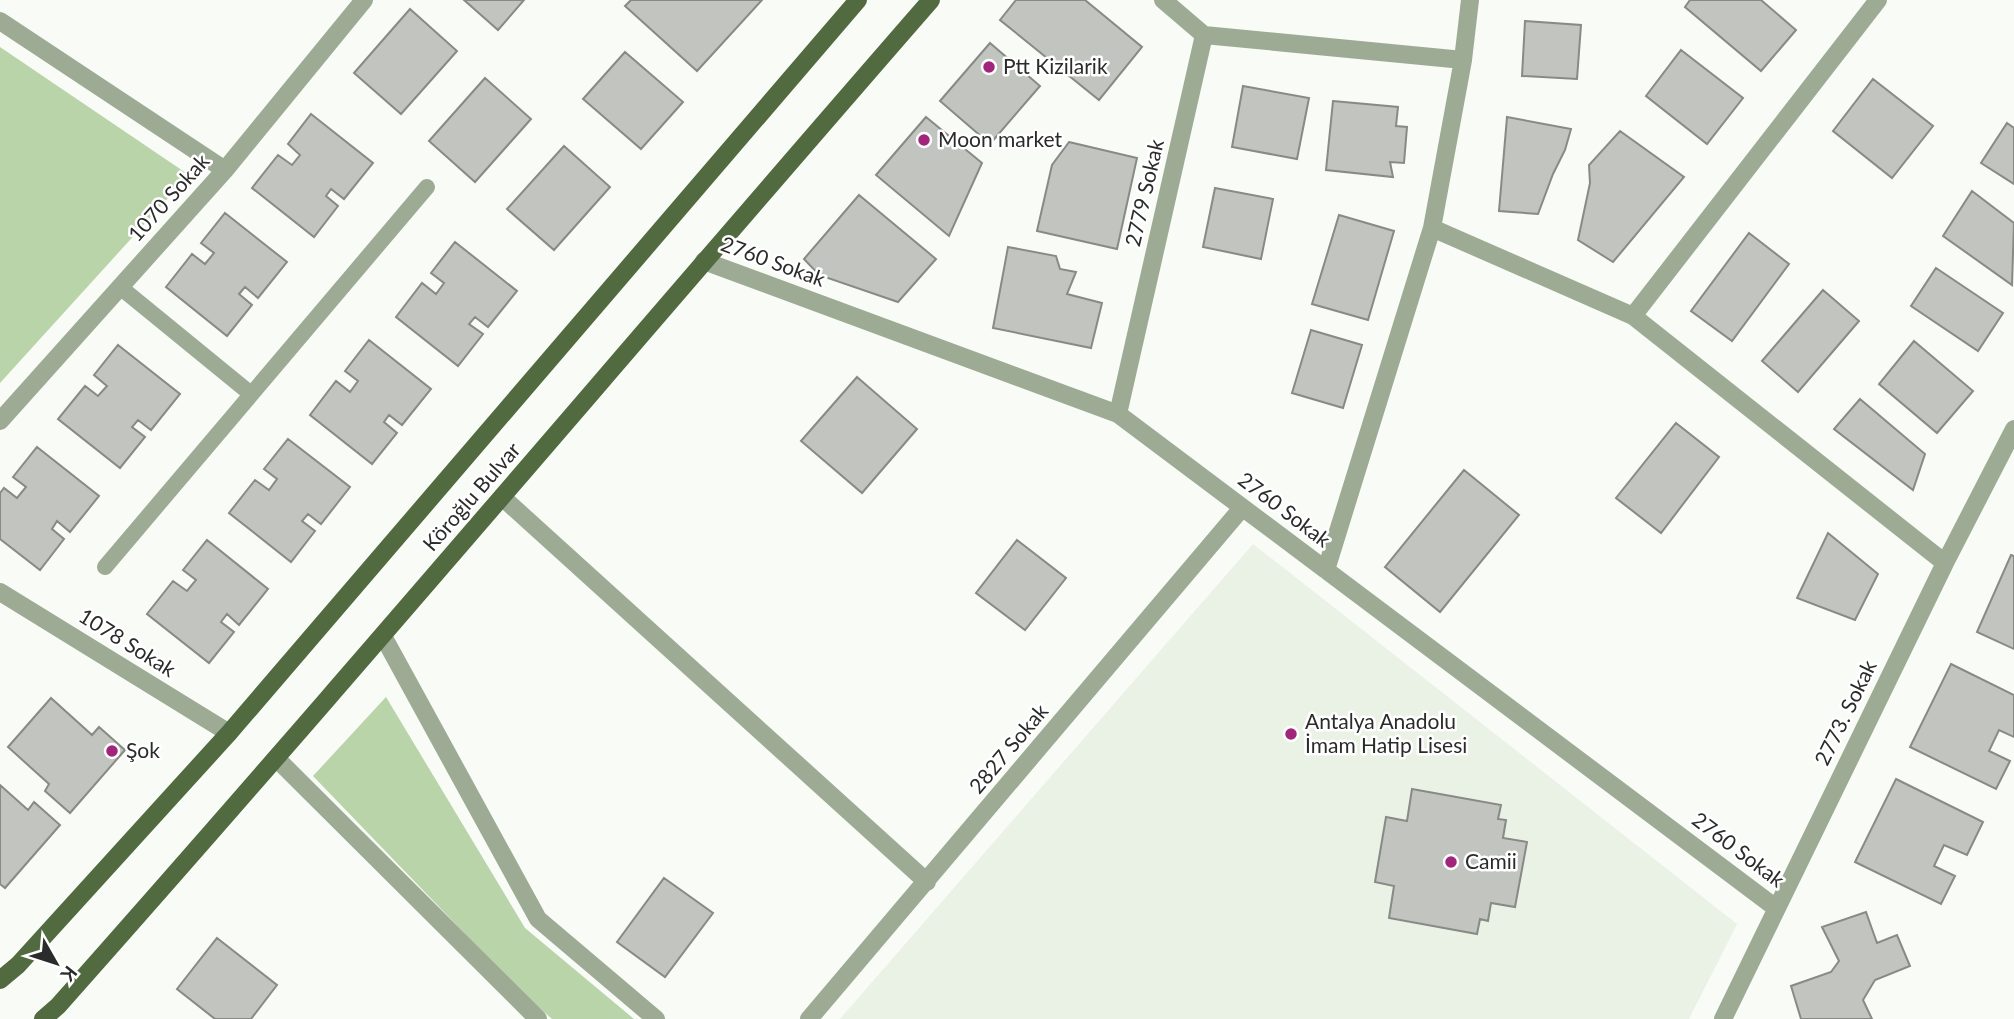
<svg xmlns="http://www.w3.org/2000/svg" width="2014" height="1019" viewBox="0 0 2014 1019" font-family="Lato,sans-serif">
<style>
.built{fill:#eaf1e5}
.green{fill:#bad4aa}
.building{fill:#c1c4bf;stroke:#878a85;stroke-width:2}
.lines{fill:none;stroke-linecap:round;stroke-linejoin:round}
.service{stroke:#9dab94;stroke-width:16}
.minor{stroke:#9dab94;stroke-width:18}
.primary{stroke:#516a40;stroke-width:18}
.poi-dot{fill:#a1267b;stroke:#fff;stroke-width:2.5}
.labels{text-anchor:middle;stroke-width:5;stroke-linejoin:round;paint-order:stroke}
.poi-label{font-size:21px;fill:#2a2b2a;stroke:#fff;text-anchor:start}
.street-label{font-size:21px;fill:#2a2b2a;stroke:#fff}
</style>
<rect width="100%" height="100%" fill="#f8fbf6"/>
<!-- built -->
<path class="built" d="M 1253,544 L 1737,924 L 1689,1019 L 840,1019 Z"/>
<!-- green -->
<path class="green" d="M 0,47 L 189,175 L 0,383 Z
M 386,697 L 525,928 L 634,1019 L 552,1019 L 521,992 L 313,776 Z"/>
<!-- building -->
<path class="building" d="M 464,0 L 524,0 L 498,30 Z
M 631,0 L 762,0 L 697,71 L 625,6 Z
M 1016,0 L 1085,0 L 1142,47 L 1099,100 L 1000,20 Z
M 1690,0 L 1761,0 L 1796,30 L 1761,71 L 1685,7 Z
M 410,9 L 457,51 L 401,114 L 354,73 Z
M 1525,21 L 1581,25 L 1577,79 L 1522,76 Z
M 990,43 L 1040,86 L 990,144 L 940,101 Z
M 1681,50 L 1743,98 L 1707,144 L 1646,96 Z
M 625,52 L 683,102 L 641,149 L 583,99 Z
M 485,78 L 531,119 L 475,182 L 429,141 Z
M 1873,79 L 1933,126 L 1892,178 L 1833,131 Z
M 1243,86 L 1309,98 L 1297,159 L 1232,147 Z
M 1333,101 L 1398,107 L 1396,126 L 1407,127 L 1404,163 L 1390,162 L 1393,177 L 1326,170 Z
M 311,114 L 373,163 L 344,199 L 331,189 L 326,196 L 338,206 L 314,237 L 252,188 L 278,155 L 292,165 L 300,155 L 288,144 Z
M 926,117 L 982,163 L 949,236 L 876,175 Z
M 1507,117 L 1571,129 L 1565,150 L 1553,174 L 1538,214 L 1499,211 Z
M 2007,123 L 2014,128 L 2014,184 L 1981,163 Z
M 1620,131 L 1684,177 L 1613,262 L 1578,240 L 1590,183 L 1589,165 Z
M 1069,142 L 1137,158 L 1117,249 L 1037,231 L 1052,165 Z
M 564,146 L 610,187 L 554,250 L 507,209 Z
M 1215,188 L 1273,199 L 1261,259 L 1203,247 Z
M 1972,191 L 2014,223 L 2012,285 L 1943,236 Z
M 859,195 L 936,259 L 898,302 L 819,275 L 804,259 Z
M 225,213 L 287,262 L 258,298 L 245,287 L 239,294 L 252,305 L 227,336 L 166,287 L 192,254 L 205,264 L 214,253 L 201,243 Z
M 1339,215 L 1394,231 L 1368,320 L 1312,304 Z
M 1749,233 L 1789,264 L 1732,341 L 1691,311 Z
M 455,242 L 517,291 L 488,327 L 475,317 L 469,324 L 483,334 L 458,366 L 396,317 L 422,283 L 436,294 L 444,283 L 431,273 Z
M 1008,247 L 1056,256 L 1060,269 L 1076,272 L 1067,294 L 1102,303 L 1091,348 L 993,328 Z
M 1936,268 L 2003,313 L 1978,351 L 1911,306 Z
M 1823,290 L 1859,321 L 1798,392 L 1762,361 Z
M 1311,330 L 1362,345 L 1343,408 L 1292,393 Z
M 369,340 L 431,389 L 402,425 L 389,415 L 384,422 L 397,433 L 372,464 L 310,415 L 336,381 L 350,392 L 358,381 L 345,371 Z
M 1914,341 L 1973,391 L 1937,433 L 1879,384 Z
M 118,345 L 180,394 L 151,430 L 138,420 L 132,427 L 145,437 L 120,468 L 58,419 L 85,386 L 98,396 L 107,386 L 94,375 Z
M 857,377 L 917,429 L 862,493 L 801,441 Z
M 1860,399 L 1925,454 L 1913,490 L 1834,429 Z
M 1676,423 L 1719,457 L 1661,533 L 1616,498 Z
M 288,439 L 350,487 L 321,524 L 308,514 L 302,521 L 315,531 L 291,562 L 229,513 L 255,480 L 269,490 L 277,479 L 264,469 Z
M 37,447 L 99,496 L 70,532 L 57,521 L 52,529 L 64,539 L 40,570 L 0,539 L 0,493 L 4,488 L 17,498 L 26,487 L 13,477 Z
M 1464,470 L 1519,515 L 1440,612 L 1385,567 Z
M 1828,533 L 1878,574 L 1855,620 L 1797,598 Z
M 207,540 L 268,589 L 239,625 L 227,614 L 221,622 L 234,632 L 209,663 L 147,614 L 173,581 L 187,591 L 196,580 L 183,570 Z
M 1017,540 L 1066,578 L 1025,630 L 976,593 Z
M 2011,555 L 2014,556 L 2014,649 L 1977,632 Z
M 1951,664 L 2014,695 L 2014,737 L 1999,730 L 1989,751 L 2010,761 L 1996,789 L 1910,747 Z
M 51,698 L 92,735 L 99,727 L 125,750 L 70,813 L 45,791 L 49,784 L 8,747 Z
M 1896,779 L 1983,822 L 1967,855 L 1944,845 L 1934,866 L 1955,876 L 1941,904 L 1855,862 Z
M 0,785 L 28,810 L 34,802 L 60,825 L 5,888 L 0,884 Z
M 1412,789 L 1501,805 L 1498,819 L 1506,820 L 1503,838 L 1527,842 L 1515,907 L 1491,903 L 1488,921 L 1480,919 L 1477,934 L 1389,918 L 1394,886 L 1375,882 L 1386,817 L 1407,821 Z
M 664,878 L 713,913 L 665,977 L 617,942 Z
M 1866,912 L 1877,943 L 1897,935 L 1910,966 L 1875,980 L 1863,1000 L 1872,1019 L 1801,1019 L 1791,986 L 1831,972 L 1839,961 L 1822,927 Z
M 217,938 L 277,985 L 251,1019 L 215,1019 L 177,989 Z"/>
<g class="lines">
<!-- service -->
<path class="service" d="M 120,287 L 251,394
M 105,567 L 427,187"/>
<!-- minor -->
<path class="minor" d="M 0,21 L 225,170
M 1204,35 L 1463,60
M 1432,228 L 1633,316 L 1945,563
M 704,261 L 1118,414 L 1776,908
M 1633,316 L 1878,0
M 1118,414 L 1204,35 L 1163,0
M 0,421 L 225,170 L 364,0
M 502,497 L 927,882
M 1326,570 L 1432,228 L 1463,60 L 1470,0
M 0,592 L 229,733
M 383,636 L 538,919 L 656,1019
M 277,759 L 538,1019
M 809,1019 L 1242,508
M 1723,1019 L 1945,563 L 2014,429"/>
<!-- primary -->
<path class="primary" d="M 0,980 L 18,965 L 229,733 L 858,0
M 43,1019 L 58,1006 C 353,674 639,335 931,0"/>
</g>
<!-- markers -->
<g class="poi-dot">
<circle cx="989" cy="67" r="7"/>
<circle cx="924" cy="140" r="7"/>
<circle cx="1291" cy="734" r="7"/>
<circle cx="112" cy="751" r="7"/>
<circle cx="1451" cy="862" r="7"/>
</g>
<g class="labels">
<!-- poi labels -->
<g class="poi-label">
<text x="1003" y="74">Ptt Kizilarik</text>
<text x="938" y="147">Moon market</text>
<text x="1305" y="729">Antalya Anadolu<tspan x="1305" dy="24">İmam Hatip Lisesi</tspan></text>
<text x="126" y="758">Şok</text>
<text x="1465" y="869">Camii</text>
</g>
<!-- street labels -->
<g class="street-label">
<text transform="translate(1145 193) rotate(-77)" y="7">2779 Sokak</text>
<text transform="translate(169 198) rotate(-48)" y="7">1070 Sokak</text>
<text transform="translate(773 262) rotate(20)" y="7">2760 Sokak</text>
<text transform="translate(472 497) rotate(-49)" y="7">Köroğlu Bulvar</text>
<text transform="translate(1284 510) rotate(37)" y="7">2760 Sokak</text>
<text transform="translate(127 643) rotate(32)" y="7">1078 Sokak</text>
<text transform="translate(1846 713) rotate(-64)" y="7">2773. Sokak</text>
<text transform="translate(1009 749) rotate(-50)" y="7">2827 Sokak</text>
<text transform="translate(1738 850) rotate(37)" y="7">2760 Sokak</text>
</g>
</g>
<!-- north arrow -->
<g transform="translate(56 963) rotate(129)" stroke="#ffffff" stroke-width="5" paint-order="stroke">
<path d="M0-5L12 26L0 18L-12 26Z" fill="#2a2b2a"/>
<text y="-10" font-size="19" font-weight="bold" text-anchor="middle" fill="#2a2b2a">K</text>
</g>
</svg>
